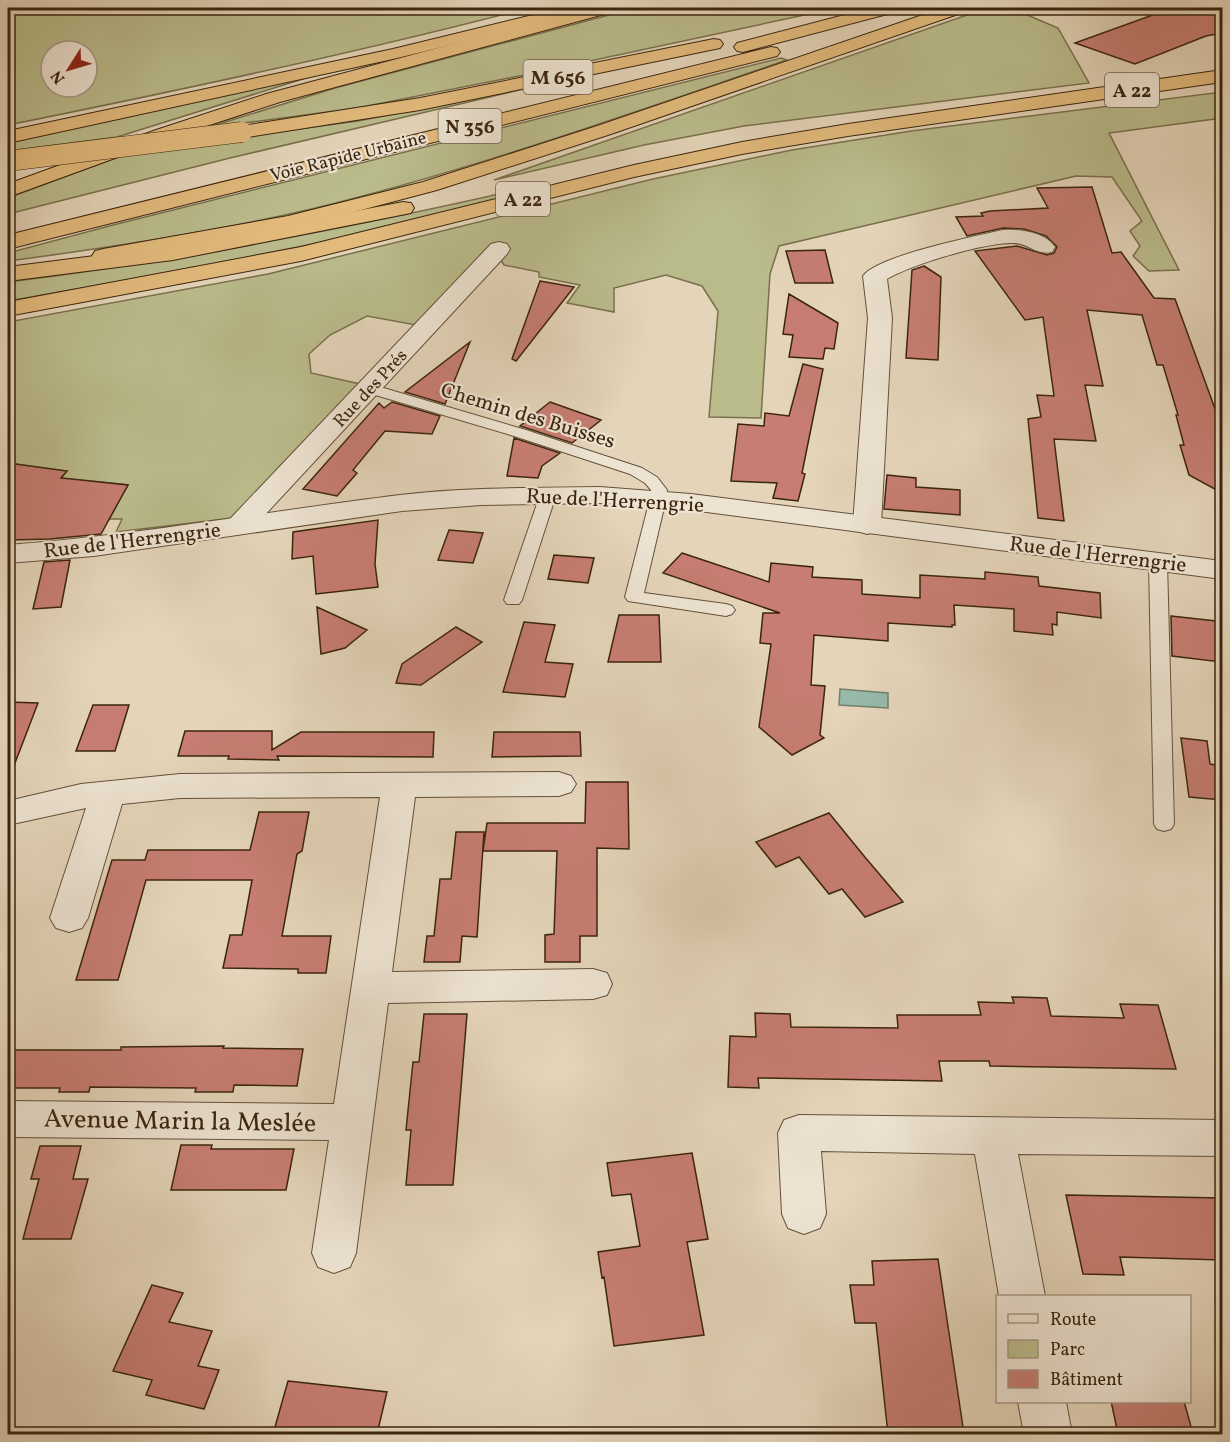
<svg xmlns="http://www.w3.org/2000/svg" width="1230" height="1442" viewBox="0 0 1230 1442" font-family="Vollkorn,serif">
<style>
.green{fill:#babb8b;stroke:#7a704c;stroke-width:1.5;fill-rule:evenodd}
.water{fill:#97b9a9;stroke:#727e6b;stroke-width:1.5}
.building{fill:#c77d72;stroke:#3b250e;stroke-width:1.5}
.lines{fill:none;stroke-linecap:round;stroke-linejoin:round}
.service-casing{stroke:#655139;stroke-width:2}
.minor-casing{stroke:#655139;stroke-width:2}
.tertiary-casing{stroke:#655139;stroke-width:2}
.trunk-casing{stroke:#3b250e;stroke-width:2}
.motorway-casing{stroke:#3b250e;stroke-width:2}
.service{fill:#ede3d2;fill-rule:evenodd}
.minor{fill:#ede3d2;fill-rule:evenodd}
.tertiary{fill:#ede3d2;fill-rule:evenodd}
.trunk{fill:#e2ba7c;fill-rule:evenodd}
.motorway{fill:#e2ba7c;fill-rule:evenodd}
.trunk-bridge-casing{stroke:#3b250e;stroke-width:21;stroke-linecap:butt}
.trunk-bridge{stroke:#e2ba7c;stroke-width:20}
.labels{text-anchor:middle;stroke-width:4.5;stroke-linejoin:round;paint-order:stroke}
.far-street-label{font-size:18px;fill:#3b250e;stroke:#ede3d2}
.shield{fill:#ede3d2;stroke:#705e49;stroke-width:1.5}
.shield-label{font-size:20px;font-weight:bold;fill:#3b250e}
.street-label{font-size:21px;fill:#3b250e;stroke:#ede3d2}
.near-street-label{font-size:26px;fill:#3b250e;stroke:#ede3d2}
</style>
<rect width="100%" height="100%" fill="#e4d4b9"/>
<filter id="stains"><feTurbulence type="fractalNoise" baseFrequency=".00333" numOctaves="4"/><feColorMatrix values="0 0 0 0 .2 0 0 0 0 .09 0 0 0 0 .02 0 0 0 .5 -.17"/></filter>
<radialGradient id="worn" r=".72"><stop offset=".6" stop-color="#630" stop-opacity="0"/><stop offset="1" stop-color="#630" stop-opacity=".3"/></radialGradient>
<!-- green -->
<path class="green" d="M 8,8 L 528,8 C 356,53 182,90 8,125 ZM 51,51 L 87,51 L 87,87 L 51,87 Z
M 635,8 L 837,8 L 529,74 L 357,108 L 206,128 L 335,88 Z
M 987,8 L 1029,8 L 1018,11 L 1058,28 L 1089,83 L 744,126 L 644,145 L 494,180 Z
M 781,58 L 787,60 C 628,114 470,171 307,210 C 208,233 108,248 8,261 L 8,253 L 113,225 Z
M 319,74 L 117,137 L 8,151 L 8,140 Z
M 532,87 L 230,158 L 8,214 L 8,198 L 134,151 L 358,121 Z
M 1222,92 L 1222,118 L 1109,133 L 1179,270 L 1149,271 L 1133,256 L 1140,246 L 1130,231 L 1142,221 L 1112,177 L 1076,176 L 779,246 L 770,274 L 761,418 L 709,417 L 718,311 L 702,286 L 666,275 L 614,288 L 614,312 L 567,303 L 580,285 L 539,277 L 539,272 L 504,265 L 500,259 L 416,325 L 367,316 L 330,335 L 309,354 L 311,373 L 360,384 L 233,518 L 116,532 L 122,519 L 109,519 L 128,485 L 61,478 L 66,471 L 8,463 L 8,322 L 268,274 L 653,179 L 792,150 L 911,131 Z
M 543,184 L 548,186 L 318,243 L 174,272 L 8,301 L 8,282 C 188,260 366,225 543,184 Z"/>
<!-- water -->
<path class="water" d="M 840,689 L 888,693 L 888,708 L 839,705 Z"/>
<!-- building -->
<path class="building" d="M 1172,8 L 1222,8 L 1222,33 L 1206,36 L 1135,64 L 1075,43 Z
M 1092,187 L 1112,253 L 1121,252 L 1154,298 L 1175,299 L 1222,428 L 1222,493 L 1189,475 L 1180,445 L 1184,445 L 1176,415 L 1178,415 L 1163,365 L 1157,365 L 1142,315 L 1087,310 L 1103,386 L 1085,385 L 1096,441 L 1054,439 L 1064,521 L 1038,518 L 1028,419 L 1041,417 L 1037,395 L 1054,396 L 1043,317 L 1025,320 L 975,251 L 1017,246 L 1047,255 L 1054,253 L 1057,247 L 1046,236 L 1024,229 L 1003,228 L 967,236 L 956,217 L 983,216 L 981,213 L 990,211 L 1048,208 L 1037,188 Z
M 825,250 L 833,283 L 795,283 L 786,251 Z
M 924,266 L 941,277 L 938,360 L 906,358 L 912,270 Z
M 540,281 L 574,287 L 516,361 L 512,359 Z
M 789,294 L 838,323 L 834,349 L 825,348 L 823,359 L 789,357 L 793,335 L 783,334 Z
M 470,342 L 445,404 L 405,392 Z
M 803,364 L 823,369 L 802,473 L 805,474 L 798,501 L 773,498 L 777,483 L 731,481 L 738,424 L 764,426 L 765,413 L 789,416 Z
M 392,402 L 440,416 L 432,434 L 385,431 L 353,470 L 357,473 L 337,496 L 303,489 L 379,403 L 384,408 Z
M 550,402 L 601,420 L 572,443 L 520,426 Z
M 514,438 L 560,453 L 542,466 L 538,478 L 507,476 Z
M 8,463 L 67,471 L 61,478 L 128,485 L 101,534 L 50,539 L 8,540 Z
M 887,475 L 916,478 L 916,487 L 960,490 L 960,515 L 884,509 Z
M 378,520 L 375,564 L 378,587 L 316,594 L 313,556 L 292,559 L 293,532 Z
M 449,530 L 483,533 L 473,563 L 438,560 Z
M 682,553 L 769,582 L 771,563 L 813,567 L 812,577 L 862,580 L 862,594 L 920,598 L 920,575 L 985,579 L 985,572 L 1038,577 L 1039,586 L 1100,593 L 1101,618 L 1057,612 L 1057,625 L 1052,624 L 1053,635 L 1014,631 L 1014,609 L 954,605 L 955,625 L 952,625 L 952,627 L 888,623 L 888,641 L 814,635 L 811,685 L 825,686 L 820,735 L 824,738 L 792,755 L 759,727 L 771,644 L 760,643 L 763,613 L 780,613 L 663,573 Z
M 554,555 L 594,558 L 588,583 L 548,579 Z
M 70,560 L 61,607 L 33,609 L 44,562 Z
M 317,607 L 367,630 L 345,648 L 321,654 Z
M 619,615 L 659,615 L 661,662 L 608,662 Z
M 1171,616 L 1216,621 L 1221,662 L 1172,656 Z
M 524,622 L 555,625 L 545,662 L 573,664 L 565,697 L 503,692 Z
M 456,627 L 482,642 L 421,685 L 396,683 L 402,664 Z
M 8,702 L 38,703 L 10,776 L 8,776 Z
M 93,705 L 129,705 L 115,751 L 76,751 Z
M 185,731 L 272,731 L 272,750 L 301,732 L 434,732 L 433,757 L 277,756 L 279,760 L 228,759 L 229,756 L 178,756 Z
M 494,732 L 580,732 L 581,756 L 492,757 Z
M 1181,738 L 1207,741 L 1210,764 L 1222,766 L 1222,800 L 1189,797 Z
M 586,782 L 628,782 L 629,849 L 597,848 L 597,936 L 580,936 L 580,962 L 545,962 L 545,935 L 554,934 L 557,851 L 483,851 L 487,823 L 585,823 Z
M 259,812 L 309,812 L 302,851 L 297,854 L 282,936 L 331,936 L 326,973 L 298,973 L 298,969 L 223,968 L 230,935 L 242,935 L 252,880 L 146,880 L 118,980 L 76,980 L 112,860 L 145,860 L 148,850 L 250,850 Z
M 829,813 L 864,856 L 903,902 L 865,917 L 842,889 L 829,894 L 799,857 L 776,867 L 756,842 Z
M 456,832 L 484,832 L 477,937 L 462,936 L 460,962 L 424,962 L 427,936 L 434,936 L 440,879 L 451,879 Z
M 1012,997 L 1047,998 L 1051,1016 L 1124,1018 L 1120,1004 L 1158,1005 L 1176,1069 L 990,1066 L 989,1061 L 939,1061 L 942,1081 L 758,1078 L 759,1088 L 728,1087 L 730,1036 L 756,1037 L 755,1013 L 790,1014 L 791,1027 L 898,1028 L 897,1015 L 981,1015 L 978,1002 L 1014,1003 Z
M 424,1014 L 467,1014 L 453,1185 L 406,1185 L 411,1130 L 406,1130 L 413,1062 L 419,1062 Z
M 224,1046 L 223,1048 L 303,1049 L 297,1086 L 234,1085 L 233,1092 L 195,1092 L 196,1088 L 90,1087 L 89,1092 L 59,1092 L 60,1088 L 8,1088 L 8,1050 L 121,1050 L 121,1047 Z
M 181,1145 L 212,1145 L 211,1149 L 294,1149 L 286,1190 L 171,1190 Z
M 40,1146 L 81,1146 L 73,1179 L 88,1179 L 71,1239 L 23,1239 L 39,1179 L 31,1179 Z
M 692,1153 L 708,1239 L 687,1242 L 704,1335 L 614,1346 L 604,1277 L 602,1278 L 598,1252 L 640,1246 L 631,1194 L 612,1196 L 607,1163 Z
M 1066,1195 L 1222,1198 L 1222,1260 L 1120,1257 L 1124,1275 L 1083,1274 Z
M 938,1259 L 964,1434 L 888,1434 L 876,1323 L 855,1323 L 850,1285 L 874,1285 L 872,1261 Z
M 152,1285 L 183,1293 L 169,1322 L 212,1331 L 198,1366 L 219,1370 L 204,1409 L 146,1395 L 152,1380 L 113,1371 Z
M 288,1381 L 387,1392 L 377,1434 L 273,1434 Z
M 1111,1401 L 1184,1401 L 1193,1434 L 1118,1434 Z"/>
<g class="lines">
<!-- service casing -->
<g class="service-casing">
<path id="service" d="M 370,384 L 526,430 L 642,468 L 657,477 L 667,490 L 666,499 L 644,593 L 726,604 L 732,606 L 735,610 L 732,614 L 726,616 L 628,601 L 625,597 L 650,499 L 651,490 L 645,483 L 630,474 L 514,436 L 365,392 L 362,389 L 365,386 Z
M 548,490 L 556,495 L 522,600 L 519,604 L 507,604 L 504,600 L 540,495 Z
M 1158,557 L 1164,558 L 1167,562 L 1174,824 L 1171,829 L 1164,831 L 1157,829 L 1154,824 L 1149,562 L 1152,558 Z"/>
</g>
<!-- minor casing -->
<g class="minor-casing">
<path id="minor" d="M 1003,230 C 1019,229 1045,232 1055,247 L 1052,252 C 1036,256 1027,242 1012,243 C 983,243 913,264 887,279 L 892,318 L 881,525 L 877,531 L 867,534 L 857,531 L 853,525 L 868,318 L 863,276 C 877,256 976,236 1003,230 Z
M 499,242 L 507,244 L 510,249 L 507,254 L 250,531 L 240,534 L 230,531 L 226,525 L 230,519 L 491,244 Z
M 559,772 L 571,776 L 576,784 L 571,792 L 559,796 L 415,797 L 392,972 L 593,969 L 607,973 L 612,984 L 607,995 L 593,999 L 388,1003 L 356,1253 L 350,1267 L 334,1273 L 318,1267 L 312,1253 L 329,1140 L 8,1137 L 8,1101 L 334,1104 L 380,797 L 180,798 L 122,804 L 88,918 L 82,928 L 69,932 L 56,928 L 50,918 L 86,808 L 8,825 L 8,801 L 81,784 L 180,774 Z
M 799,1115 L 1222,1120 L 1222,1156 L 1018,1154 L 1045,1296 L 999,1296 L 975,1154 L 821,1151 L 826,1214 L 820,1228 L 804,1234 L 788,1228 L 782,1214 L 778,1133 L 784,1120 Z
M 1018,1402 L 1066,1402 L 1072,1434 L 1024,1434 Z"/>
</g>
<!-- tertiary casing -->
<g class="tertiary-casing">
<path id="tertiary" d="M 600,487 L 691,494 L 1222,561 L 1222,579 L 691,510 L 600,503 L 481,505 L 402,511 L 94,556 L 8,563 L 8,545 C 140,535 269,511 400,495 C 466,487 533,488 600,487 Z"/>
</g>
<!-- trunk casing -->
<g class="trunk-casing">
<path id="trunk" d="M 561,8 L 589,8 L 586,12 L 393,59 L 8,143 L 8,131 L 393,49 Z
M 871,8 L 898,8 L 895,12 L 743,52 L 737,51 L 734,47 L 737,43 Z
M 943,8 L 967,8 L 964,12 L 611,134 L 437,190 L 289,229 L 103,263 L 95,261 L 92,256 L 95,251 L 103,249 L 288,216 L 423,182 L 597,126 Z
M 714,39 L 720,40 L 723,44 L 720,48 L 420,110 L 242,138 L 235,136 L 232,132 L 235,128 L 242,126 L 420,98 Z
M 771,47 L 777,48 L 780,52 L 777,56 L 8,249 L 8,235 Z"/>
</g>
<!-- motorway casing -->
<g class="motorway-casing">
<path id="motorway" d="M 588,8 L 615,8 L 612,12 L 280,102 L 170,138 L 8,197 L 8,184 L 156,130 L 266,94 Z
M 1222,70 L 1222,82 L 848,136 L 742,154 L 634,177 L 301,261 L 8,316 L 8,302 L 301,247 L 634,165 L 742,142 L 848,124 Z
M 403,202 L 411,203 L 414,208 L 411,213 L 173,260 L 8,281 L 8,267 L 173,246 Z"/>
</g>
<!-- service -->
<use href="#service" class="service"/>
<!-- minor -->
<use href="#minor" class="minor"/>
<!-- tertiary -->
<use href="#tertiary" class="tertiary"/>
<!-- trunk -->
<use href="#trunk" class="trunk"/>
<!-- motorway -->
<use href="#motorway" class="motorway"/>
<!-- trunk-bridge casing -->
<g class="trunk-bridge-casing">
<path id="trunk-bridge" d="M 8,161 L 242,132"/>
</g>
<!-- trunk-bridge -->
<use href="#trunk-bridge" class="trunk-bridge"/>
</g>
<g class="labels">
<!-- far-street labels -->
<g class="far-street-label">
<text transform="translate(348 156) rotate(-14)" y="6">Voie Rapide Urbaine</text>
<text transform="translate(370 388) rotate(-47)" y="6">Rue des Prés</text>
</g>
<!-- shield labels -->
<g class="shield">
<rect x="523.5" y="60" width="69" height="34" rx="4.5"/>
<rect x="1105" y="73" width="54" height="34" rx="4.5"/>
<rect x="438.5" y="109" width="63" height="34" rx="4.5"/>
<rect x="496" y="182" width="54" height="34" rx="4.5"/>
</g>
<g class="shield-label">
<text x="558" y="84">M 656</text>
<text x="1132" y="97">A 22</text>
<text x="470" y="133">N 356</text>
<text x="523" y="206">A 22</text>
</g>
<!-- street labels -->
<g class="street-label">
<text transform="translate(528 415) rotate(17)" y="7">Chemin des Buisses</text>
<text transform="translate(615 500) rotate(3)" y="7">Rue de l'Herrengrie</text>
<text transform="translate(132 540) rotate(-7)" y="7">Rue de l'Herrengrie</text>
<text transform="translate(1098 554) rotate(7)" y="7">Rue de l'Herrengrie</text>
</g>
<!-- near-street labels -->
<g class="near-street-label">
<text transform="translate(180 1120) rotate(1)" y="9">Avenue Marin la Meslée</text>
</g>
</g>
<!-- margin -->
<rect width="1230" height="1442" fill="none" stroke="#e4d4b9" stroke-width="30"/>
<rect x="9" y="9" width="1212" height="1424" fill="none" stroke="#3b250e" stroke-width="3"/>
<rect x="15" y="15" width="1200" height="1412" fill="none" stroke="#3b250e" stroke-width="1.5"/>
<!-- legend -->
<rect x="996" y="1295" width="195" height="108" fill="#ede3d2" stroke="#a69784" stroke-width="1.5"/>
<rect x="1008" y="1314" width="30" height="9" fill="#ede3d2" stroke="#a69784" stroke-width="1.5"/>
<text x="1050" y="1325" font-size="18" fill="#3b250e">Route</text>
<rect x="1008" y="1340" width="30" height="18" fill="#babb8b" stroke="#a69784" stroke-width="1.5"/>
<text x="1050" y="1355" font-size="18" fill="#3b250e">Parc</text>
<rect x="1008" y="1370" width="30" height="18" fill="#c77d72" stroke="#a69784" stroke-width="1.5"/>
<text x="1050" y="1385" font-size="18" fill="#3b250e">Bâtiment</text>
<!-- north arrow -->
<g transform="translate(69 69) rotate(233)"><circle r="28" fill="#ede3d2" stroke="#a69784" stroke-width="1.5"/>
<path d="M0-4.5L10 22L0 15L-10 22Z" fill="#8f2418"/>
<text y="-9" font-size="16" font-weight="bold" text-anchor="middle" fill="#3b250e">N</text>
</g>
<rect width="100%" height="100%" filter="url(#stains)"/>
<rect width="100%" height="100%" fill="url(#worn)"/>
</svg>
